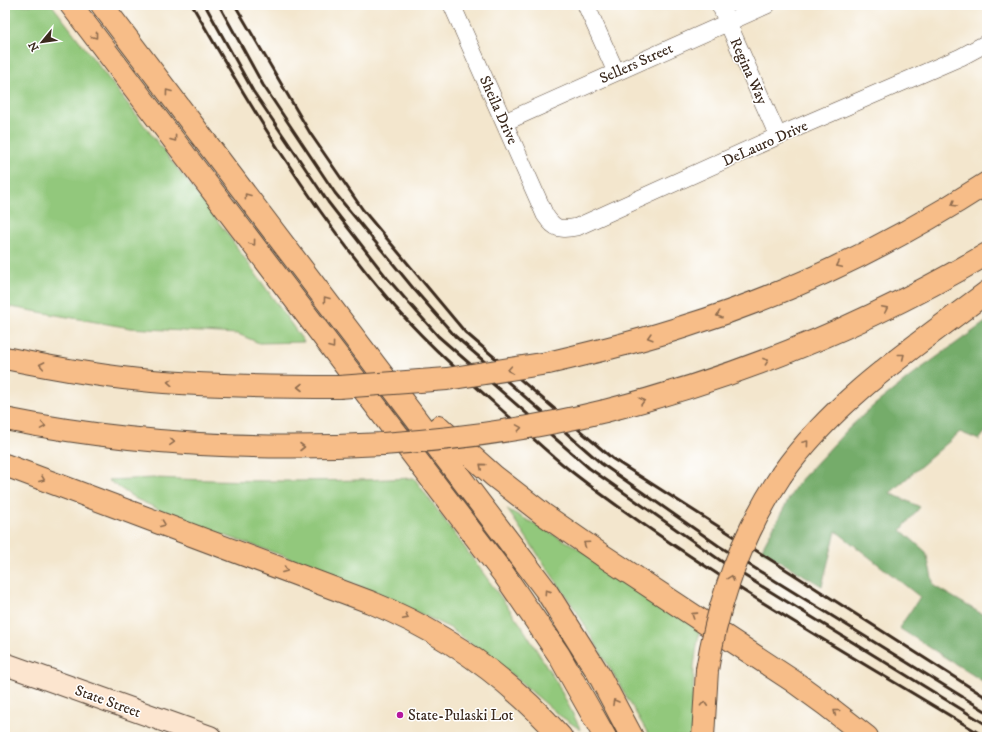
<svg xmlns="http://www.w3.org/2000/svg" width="992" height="742" viewBox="0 0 992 742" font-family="'IM FELL DW Pica',serif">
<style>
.green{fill:#92c87b;stroke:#66794c}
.forest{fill:#75ac6b;stroke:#586b44}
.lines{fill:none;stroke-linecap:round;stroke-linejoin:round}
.street-casing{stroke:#574638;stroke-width:18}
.secondary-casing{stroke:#574638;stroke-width:24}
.highway-casing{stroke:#574638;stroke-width:24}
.street{stroke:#fff;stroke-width:17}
.secondary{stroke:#fce5cf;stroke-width:22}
.highway{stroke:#f7bd88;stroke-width:22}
.rail{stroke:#3b2a1e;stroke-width:3}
.highway-bridge-casing{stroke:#574638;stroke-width:24;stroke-linecap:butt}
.highway-bridge{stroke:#f7bd88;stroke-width:22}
.oneway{stroke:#906c4e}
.poi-dot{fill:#b5179e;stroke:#fff;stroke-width:1.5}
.labels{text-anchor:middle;stroke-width:3;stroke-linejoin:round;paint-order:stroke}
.street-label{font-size:15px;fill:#3b2a1e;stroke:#fff}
.poi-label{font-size:15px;fill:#3b2a1e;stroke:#fff;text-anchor:start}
</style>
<rect width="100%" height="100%" fill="#fff"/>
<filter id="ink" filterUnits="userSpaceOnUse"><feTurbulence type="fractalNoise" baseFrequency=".025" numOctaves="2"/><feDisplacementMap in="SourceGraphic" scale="8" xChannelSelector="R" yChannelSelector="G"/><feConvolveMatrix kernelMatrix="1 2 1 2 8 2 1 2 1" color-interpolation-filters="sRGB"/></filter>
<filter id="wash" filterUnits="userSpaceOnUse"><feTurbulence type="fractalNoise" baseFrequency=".012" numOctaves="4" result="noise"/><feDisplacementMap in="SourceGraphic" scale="16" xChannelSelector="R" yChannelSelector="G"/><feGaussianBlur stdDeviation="0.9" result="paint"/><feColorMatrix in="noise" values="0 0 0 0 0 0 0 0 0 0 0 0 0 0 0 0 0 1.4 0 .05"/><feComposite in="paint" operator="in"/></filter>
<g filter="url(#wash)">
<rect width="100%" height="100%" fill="#f3e6cd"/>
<!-- green -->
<path class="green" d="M 5,5 L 52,5 L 226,232 L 304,342 L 259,343 L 238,334 L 130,328 L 5,306 Z
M 155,478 C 242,482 327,482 414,478 L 521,625 L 557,683 L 581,730 L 559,715 L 517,679 L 450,628 L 379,594 L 284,556 L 197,526 L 136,499 L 108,480 Z
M 507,509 L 573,545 L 700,626 L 694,666 L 692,737 L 650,737 L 577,612 Z"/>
<!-- forest -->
<path class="forest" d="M 987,321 L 987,430 L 979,440 L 960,432 L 890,493 L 920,507 L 901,530 L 926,552 L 934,586 L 987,617 L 987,684 L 899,628 L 920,597 L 836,531 L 822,586 L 761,550 L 797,484 L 849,428 L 873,406 L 916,372 Z"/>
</g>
<g filter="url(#ink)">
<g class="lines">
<!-- street casing -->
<g class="street-casing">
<path id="street" d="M 452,5 L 545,215 C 555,230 560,230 577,227 L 778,136 L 961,57 L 987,43
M 586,5 L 616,72
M 720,5 L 778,136
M 505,122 L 767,5"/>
</g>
<!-- secondary casing -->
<g class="secondary-casing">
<path id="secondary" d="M 5,664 L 210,737"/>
</g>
<!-- highway casing -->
<g class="highway-casing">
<path id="highway" d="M 71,5 L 505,576 L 559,655 L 605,737
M 102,5 L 545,589 L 598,673 L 632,737
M 5,358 C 54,368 102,377 152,381 C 214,386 277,387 339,387
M 548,363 C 595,352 641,341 686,326 C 792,293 894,243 987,183
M 605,411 C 739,377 867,325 987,254
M 5,419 C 129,444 257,451 383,444
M 439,427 L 494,476 L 543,514 L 602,555 L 793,681 L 826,705 L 867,737
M 5,465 L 370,602 C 444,632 508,677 561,737
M 782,474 C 835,399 914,347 987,292
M 703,737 L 707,670"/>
</g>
<!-- street -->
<use href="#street" class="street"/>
<!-- secondary -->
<use href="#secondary" class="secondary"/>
<!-- highway -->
<use href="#highway" class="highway"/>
<!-- rail -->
<path class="rail" d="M 192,5 C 250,106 309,205 384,294 C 417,334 455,368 494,403 C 520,426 545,451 572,472 C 701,572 846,652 985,737
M 205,5 L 253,91 L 328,202 L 387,278 L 438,336 L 589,468 L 724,563 L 987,725
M 219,5 L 263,85 L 335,193 L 413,288 L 455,336 L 602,464 L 719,546 L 987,712
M 235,5 L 310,133 L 363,210 L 465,332 L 613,459 L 987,698"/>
<!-- highway-bridge casing -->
<g class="highway-bridge-casing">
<path id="highway-bridge" d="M 339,387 L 447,379 L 548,363
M 383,444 C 458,439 532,429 605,411
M 707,670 C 718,601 743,533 782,474"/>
</g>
<!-- highway-bridge -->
<use href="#highway-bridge" class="highway-bridge"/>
</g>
<!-- one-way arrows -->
<defs><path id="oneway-chevron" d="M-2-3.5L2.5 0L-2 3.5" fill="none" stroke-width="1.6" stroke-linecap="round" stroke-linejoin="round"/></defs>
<g class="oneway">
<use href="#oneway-chevron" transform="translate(95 36) rotate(52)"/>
<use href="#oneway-chevron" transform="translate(168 92) rotate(-127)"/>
<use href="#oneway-chevron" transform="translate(174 139) rotate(53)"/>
<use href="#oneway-chevron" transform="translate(247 196) rotate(-127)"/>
<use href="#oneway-chevron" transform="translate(954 204) rotate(149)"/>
<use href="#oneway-chevron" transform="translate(253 243) rotate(53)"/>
<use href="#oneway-chevron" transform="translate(839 265) rotate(155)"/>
<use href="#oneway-chevron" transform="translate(326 299) rotate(-127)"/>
<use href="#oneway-chevron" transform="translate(885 309) rotate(-26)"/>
<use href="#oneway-chevron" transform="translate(719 315) rotate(161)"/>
<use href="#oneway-chevron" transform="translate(650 337) rotate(164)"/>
<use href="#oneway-chevron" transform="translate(332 346) rotate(53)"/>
<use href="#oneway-chevron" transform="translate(902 356) rotate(-38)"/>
<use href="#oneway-chevron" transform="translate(766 361) rotate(-20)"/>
<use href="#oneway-chevron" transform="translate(42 365) rotate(-169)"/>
<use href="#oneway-chevron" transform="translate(510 370) rotate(170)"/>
<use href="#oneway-chevron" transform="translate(170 382) rotate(-176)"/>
<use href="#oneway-chevron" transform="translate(300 387) rotate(180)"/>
<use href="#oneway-chevron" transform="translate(642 401) rotate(-15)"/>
<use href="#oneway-chevron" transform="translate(43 426) rotate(9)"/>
<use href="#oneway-chevron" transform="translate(519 428) rotate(-9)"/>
<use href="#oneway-chevron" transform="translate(172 442) rotate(4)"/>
<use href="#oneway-chevron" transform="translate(806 443) rotate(-50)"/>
<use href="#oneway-chevron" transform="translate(302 447)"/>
<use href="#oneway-chevron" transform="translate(482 466) rotate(-140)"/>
<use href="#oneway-chevron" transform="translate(42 479) rotate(21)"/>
<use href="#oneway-chevron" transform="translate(163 524) rotate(21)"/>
<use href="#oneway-chevron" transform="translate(586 544) rotate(-145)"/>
<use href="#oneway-chevron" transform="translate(285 570) rotate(21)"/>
<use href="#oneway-chevron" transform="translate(731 578) rotate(-70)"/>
<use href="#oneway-chevron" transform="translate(547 592) rotate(-125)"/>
<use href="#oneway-chevron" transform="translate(694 615) rotate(-147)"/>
<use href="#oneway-chevron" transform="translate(406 617) rotate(26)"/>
<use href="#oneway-chevron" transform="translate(615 702) rotate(-119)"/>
<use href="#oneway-chevron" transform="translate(704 704) rotate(-87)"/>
<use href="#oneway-chevron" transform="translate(836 712) rotate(-142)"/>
</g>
</g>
<!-- markers -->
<circle class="poi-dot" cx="400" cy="715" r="4"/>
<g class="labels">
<!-- street labels -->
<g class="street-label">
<text transform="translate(636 63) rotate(-24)" y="5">Sellers Street</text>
<text transform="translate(749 71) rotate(66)" y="5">Regina Way</text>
<text transform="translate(499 110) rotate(66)" y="5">Sheila Drive</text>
<text transform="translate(765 143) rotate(-24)" y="5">DeLauro Drive</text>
<text transform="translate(108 701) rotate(20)" y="5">State Street</text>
</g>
<!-- poi labels -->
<g class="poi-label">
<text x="408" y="720">State-Pulaski Lot</text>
</g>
</g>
<!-- margin -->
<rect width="992" height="742" fill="none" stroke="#fff" stroke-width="20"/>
<!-- north arrow -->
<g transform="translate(42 42) rotate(241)" stroke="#ffffff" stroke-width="3" paint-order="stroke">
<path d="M0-3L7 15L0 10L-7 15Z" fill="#3b2a1e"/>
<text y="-6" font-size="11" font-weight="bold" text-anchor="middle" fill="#3b2a1e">N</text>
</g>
</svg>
